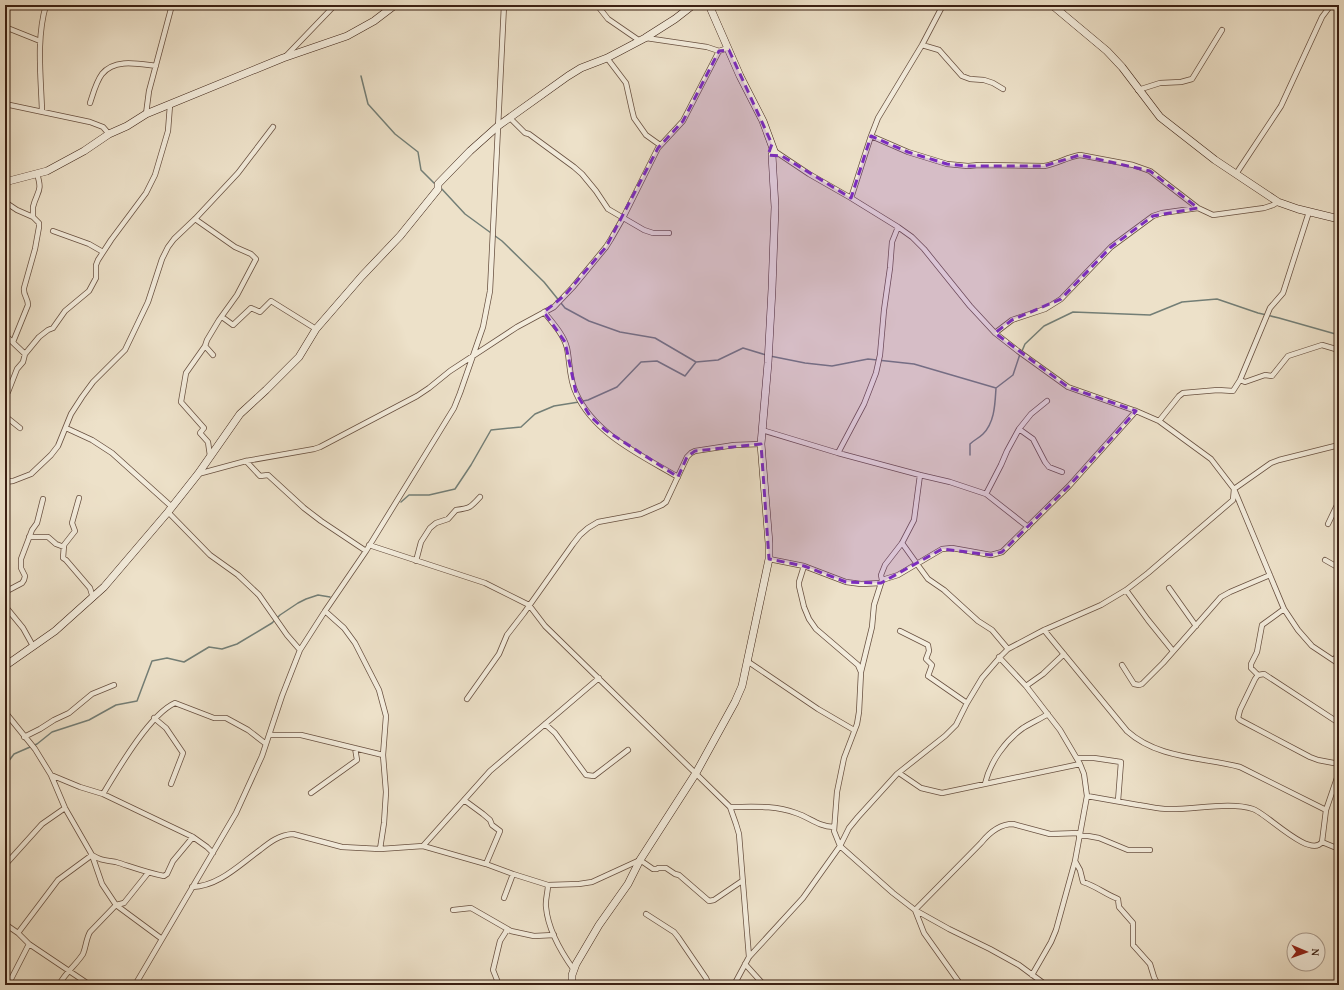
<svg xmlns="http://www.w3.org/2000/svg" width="1344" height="990" viewBox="0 0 1344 990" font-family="'Gentium Book Plus',serif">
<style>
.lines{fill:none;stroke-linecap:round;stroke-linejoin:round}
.stream{stroke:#737e76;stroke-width:1.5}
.street-casing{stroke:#685040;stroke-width:6}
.secondary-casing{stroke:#3b2013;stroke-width:8}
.street{stroke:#f3ecdc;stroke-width:4.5}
.secondary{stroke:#f3ecdc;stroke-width:7}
.marked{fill:#7b2cbf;fill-opacity:0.2;stroke:#7b2cbf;stroke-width:3;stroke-dasharray:8 5;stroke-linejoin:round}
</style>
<rect width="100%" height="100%" fill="#ede1c9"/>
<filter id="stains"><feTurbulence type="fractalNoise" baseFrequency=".005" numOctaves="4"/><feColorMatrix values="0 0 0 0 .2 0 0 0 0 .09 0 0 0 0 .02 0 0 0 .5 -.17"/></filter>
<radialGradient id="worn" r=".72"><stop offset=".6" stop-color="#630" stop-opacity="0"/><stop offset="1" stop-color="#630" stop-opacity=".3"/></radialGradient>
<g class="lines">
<!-- stream -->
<path class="stream" d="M 361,76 L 368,104 L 395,134 L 418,152 L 421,170 L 435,184
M 440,187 L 465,214 L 502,241 L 544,282 L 565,308 L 589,321 L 620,332 L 655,338 L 696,362
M 1022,351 L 1025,344 L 1044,326 L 1073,312 L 1150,315 L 1182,302 L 1217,299 L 1258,313 L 1279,318 L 1339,335
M 770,356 L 805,363 L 832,366 L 868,359 L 914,364 L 996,388 L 1013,375 L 1020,354
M 583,401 L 588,400 L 617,387 L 641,362 L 657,361 L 685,376 L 696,362 L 718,360 L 743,348 L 766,355
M 970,455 L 970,444 C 974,440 979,438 983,434 C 995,422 995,403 996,388
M 401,502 L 409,495 L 429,495 L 455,489 L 471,465 L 491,430 L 521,427 L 535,414 L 554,406 L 579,402
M 5,766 L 14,754 L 37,744 L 52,732 L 89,720 L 116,705 L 137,701 L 152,661 L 167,658 L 184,662 L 209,647 L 222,649 L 237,644 L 272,623 L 280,615 L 298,603 L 306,599 L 318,595 L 330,597"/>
<!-- street casing -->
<g class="street-casing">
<path id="street" d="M 597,5 L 608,19 L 640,41
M 5,27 L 40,41
M 646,38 L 707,47 L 719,51 L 728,48
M 922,45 L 939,50 L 962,76 L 970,79 L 984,80 L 993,83 L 1003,89
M 286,56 L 335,5
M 607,58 L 626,83 L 632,110 L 634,118 L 646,135 L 660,145
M 1138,90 L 1160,83 L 1181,82 L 1192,79 L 1222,30
M 90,103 C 93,94 96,82 102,74 C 115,58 139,64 156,66
M 5,104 L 90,122 L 103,127 L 109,134
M 42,111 C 41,77 36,39 46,5
M 146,114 L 149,91 L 172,5
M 510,118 L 525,133 L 529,134 L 574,167 L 582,174 L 596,191 L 608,209 L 644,230 L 653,233 L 669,233
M 871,136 L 908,152 L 947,164 L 968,166 L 979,165 L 1044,166 C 1057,164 1067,157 1080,155 L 1133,165 L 1150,171 L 1198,208 L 1213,215 L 1264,208 L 1273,205 L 1278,202
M 776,152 L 809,174 L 851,198 L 898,227 L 912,237 L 924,249 L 970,306 L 995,333 L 1018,351 L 1068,387 L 1136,411 L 1159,421 L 1211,459 L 1234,489 L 1284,609 L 1298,630 L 1312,646 L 1339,664
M 1236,174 L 1281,106 L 1322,17 L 1331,5
M 851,198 L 871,136 L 878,118 L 922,45 L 943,5
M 5,202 L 17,210 L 33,217
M 195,219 L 235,247 L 251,254 L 256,259 L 237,295 L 219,320 L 207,340 L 205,346 L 186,373 L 181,402 L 204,428 L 200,433 L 208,442 L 210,456
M 53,231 L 89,244 L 103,252
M 544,312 C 552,322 564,335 567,348 C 570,362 569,379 576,393 C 594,434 641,455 678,477
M 222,317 L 233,325 L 251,308 L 260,312 L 271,301 L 316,329
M 995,333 L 1012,320 L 1045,309 L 1061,299 L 1111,247 L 1153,216 L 1162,213 L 1198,208
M 5,335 L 25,354
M 13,342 L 28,305 C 28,298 23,295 24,288 L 35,249 L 39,227 L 39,223 L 33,217 C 33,214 33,210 33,207 C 37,191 43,192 37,174
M 205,346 L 213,355
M 1240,380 L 1245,382 L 1265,375 L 1272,376 L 1288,356 L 1322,345 L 1339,350
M 5,395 L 8,392 L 17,369 L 23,362 L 25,354 L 39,337 L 48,330 L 53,328 L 65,311 L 89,291 L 96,278 L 96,265 L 98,260 L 111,240 L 146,193 L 155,175 L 168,131 L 170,105
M 5,416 L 20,428
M 1159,421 L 1179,396 L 1183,393 L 1218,390 L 1233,391 L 1240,380 L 1270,308 L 1283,293 L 1309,212
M 66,428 L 92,440 L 112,453 L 172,507
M 1019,429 L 1033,439 L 1045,462 L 1049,467 L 1062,472
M 762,430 L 838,453 L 920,475 L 950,482 L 986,494 L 1028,527
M 838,453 L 864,404 L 876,373 L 880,355 L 884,310 L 890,268 L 892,242 L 898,227
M 246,461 L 260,476 L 268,475 L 304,508 L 321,521 L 366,551
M 198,474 L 246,461 L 314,449 L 320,447 L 417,396 L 429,388 L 450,371 L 517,327 L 554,307 L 573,287 L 606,247 L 611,239 L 623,218 L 658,148 L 683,121 L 719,51
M 920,475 L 914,520 L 902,543 L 885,565 L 881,575 L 882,580 L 874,605 L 872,627 L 861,672 L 859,712 L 857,724 L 844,758 L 837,792 L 834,831 L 840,846 L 893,893 L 915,910 L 949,929 L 990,949 L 1019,965 L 1046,985
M 5,482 L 13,481 L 31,474 L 51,455 L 58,446 L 71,414 L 82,397 L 93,382 L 125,350 L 148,302 L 162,259 L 168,247 L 174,239 L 195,219 L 238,173 L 273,127
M 986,494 L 1001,465 L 1007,451 L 1019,429 L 1031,414 L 1047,401
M 79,498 L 72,523 L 75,531 L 64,545 L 63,558 L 66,560 L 90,588 L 93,598
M 168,512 L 210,555 L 238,575 L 259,595 L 287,635 L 300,650
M 1328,524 L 1339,501
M 29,537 L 48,537 L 56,544 L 64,547
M 902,543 L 917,564 L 928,579 L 944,590 L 978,621 L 992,630 L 1008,649
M 369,545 L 485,583 L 529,605 L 545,626 L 730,807 L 736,824 L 739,834 L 749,957
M 769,559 L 804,566 L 846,582 L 861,584 L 881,583
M 1325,560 L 1339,568
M 416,561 L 421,542 L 430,528 L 436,523 L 448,519 L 456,510 C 470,508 470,508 480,497
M 804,566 L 799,582 L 799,586 L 804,607 L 809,619 L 816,629 L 858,665 L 861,672
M 882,580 L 898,575 L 942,549 L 952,548 L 991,555 L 1002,552 L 1069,486 L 1136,411
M 1169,588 L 1196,626
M 1126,590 L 1148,620 L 1173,651
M 5,592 L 22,583 L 24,580 L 25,576 L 21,568 L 21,559 L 32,530 L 37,523 L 43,499
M 5,606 L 23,628 L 33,646
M 1284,609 L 1262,625 L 1257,652 L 1251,664 L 1251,668 L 1258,675 L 1264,674 L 1339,723
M 325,611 L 344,628 L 355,643 L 379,690 L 386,716 L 383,755 L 386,792 L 384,823 L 380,849
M 1044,630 L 1127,731 C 1158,759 1202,757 1240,767 L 1326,810
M 900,631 L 928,645 L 929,651 L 926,659 L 932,665 L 928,676 L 967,703
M 999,657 L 1026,686 L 1060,730 L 1080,764 L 1084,774 L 1087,796 L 1075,861 L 1056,930 L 1051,942 L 1032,975
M 1334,660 L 1339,653
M 747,661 L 818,709 L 854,730
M 1122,665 L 1134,684 L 1139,685 L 1142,684 L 1163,663 L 1221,597 L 1230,592 L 1270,575
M 1258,675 L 1255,679 L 1240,710 L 1238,718 L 1240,720 L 1310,757 L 1318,760 L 1339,764
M 1026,686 L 1043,674 L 1064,654
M 467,699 L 499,654 L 507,635 L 524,613 L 573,544 L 580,535 L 588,528 L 598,522 L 641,514 L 662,505 L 666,502 L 687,457 L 691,453 L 695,451 L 734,445 L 761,444
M 5,712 L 35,749 L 51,775 L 65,808 L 92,855 L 102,884 L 116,905 L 162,939
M 154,718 L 166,728 L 183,753 L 171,784
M 545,724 L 555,733 L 586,775 L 594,776 L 628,750
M 269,735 L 301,735 L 383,755
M 24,737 L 40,729 L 54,720 L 69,713 L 92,694 L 114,685
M 1078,758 L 1094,758 L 1121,762 L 1118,801
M 899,773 L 921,788 L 942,793 L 1080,764
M 51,775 L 80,787 L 103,794 L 193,837 L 207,847 L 213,853
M 985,784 C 990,762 1005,741 1023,728 C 1031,723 1040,719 1048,714
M 311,793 L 357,760 L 355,748
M 103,794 C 118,769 150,714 175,703 L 214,718 L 226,718 L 248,730 L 266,744
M 1087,796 C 1104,799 1121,802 1138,805 C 1148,806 1158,809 1168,809 C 1193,810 1230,801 1253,809 C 1266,813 1310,859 1322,842 L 1326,810 L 1339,772
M 464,800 L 483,814 L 490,820 L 492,825 L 500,831 L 486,864
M 730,807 C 754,807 773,805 796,813 C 811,818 817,826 834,827
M 1079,836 L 1088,836 L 1099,838 L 1128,850 L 1150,850
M 1322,842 L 1339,849
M 423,846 L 490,771 L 599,678
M 1075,861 L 1080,870 L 1083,882 C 1096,886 1105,894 1118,899 L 1119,907 L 1133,923 L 1133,945 L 1150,964 L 1154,977 L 1158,985
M 5,865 L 42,824 L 65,808
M 548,885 C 548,892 545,900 546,907 C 548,929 561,952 574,970
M 192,887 C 219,886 239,865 260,850 C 270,842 279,835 293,834 L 342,847 L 380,849 L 423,846 L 486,864 L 513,874 L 548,885 L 579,884 L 592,882 L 640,860 L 653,869 L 657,869 L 658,868 L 666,868 L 675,874 L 679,875 L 709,901 L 714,900 L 742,881
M 504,898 L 513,874
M 453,910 L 471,908 L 511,931 L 534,936 L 554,935
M 915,910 L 981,843 C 989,833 999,824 1013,824 L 1050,834 L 1080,833
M 915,910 L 924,933 L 961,985
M 646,914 L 674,932 L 678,937 L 706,978 L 709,985
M 5,924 L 18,933 L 29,944 L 90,985
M 18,933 L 58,880 L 92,855 C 102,861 105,860 116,862 C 132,867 148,873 164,876 L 167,874 L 173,861 L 193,837
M 745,964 L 764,985
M 8,985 L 29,944
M 59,985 C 65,973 76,965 83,954 C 86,947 86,939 90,932 L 116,905 L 124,903 L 148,873
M 135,985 L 236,813 L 262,756 L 282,696 L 300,650 L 325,611 L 366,551 L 454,408 L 460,393 L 483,327 L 490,291 L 504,5
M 499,985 L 493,970 L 500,941 L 507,930
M 734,985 L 749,957 L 803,898 L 840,846 L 849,828 L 858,817 L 897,774 L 945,736 L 956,725 L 967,703 L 982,678 L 1001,656 L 1008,649 L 1044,630 L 1101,605 L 1126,590 L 1148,573 L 1233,500 L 1234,489 L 1271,463 L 1279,460 L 1339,445"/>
</g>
<!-- secondary casing -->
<g class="secondary-casing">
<path id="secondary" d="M 709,5 L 740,76 L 763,121 L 774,151
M 1052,5 L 1107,51 L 1122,67 L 1160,117 L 1215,160 L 1278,202 L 1298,209 L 1339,219
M 5,182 L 47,171 L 84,151 L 109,134 L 127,126 L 146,114 L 283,58 L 347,36 L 374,21 L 395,5
M 5,666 L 55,631 L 104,587 L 168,512 L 198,474 L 240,414 L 266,390 L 299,357 L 316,329 L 362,276 L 400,236 L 438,189 L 438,184 L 470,151 L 498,126 L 568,76 L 581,68 L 607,58 L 645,38 L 675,19 L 693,5
M 572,985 L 572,975 L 576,964 L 599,925 L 628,884 L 640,860 L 696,773 L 735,702 L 742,686 L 769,559 L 769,543 L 761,444 L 768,363 L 772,289 L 775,207 L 772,155"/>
</g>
<!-- street -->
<use href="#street" class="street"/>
<!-- secondary -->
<use href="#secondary" class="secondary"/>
</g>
<!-- marked area -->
<path class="marked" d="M 729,50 L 772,144 L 768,155 L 782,156 L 851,198 L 871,136 L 908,152 L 947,164 L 968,166 L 1044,166 L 1080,155 L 1150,171 L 1198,208 L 1153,216 L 1111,247 L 1061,299 L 1012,320 L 995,333 L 1068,387 L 1136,411 L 1069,486 L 1002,552 L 991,555 L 942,549 L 881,583 L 846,582 L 804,566 L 769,559 L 761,444 L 695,451 L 687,457 L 678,477 L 605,430 L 590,416 L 576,393 L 565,342 L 544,312 L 565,295 L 606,247 L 658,148 L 683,121 L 719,51 Z"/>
<!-- margin -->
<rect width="1344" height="990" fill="none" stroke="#ede1c9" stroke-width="20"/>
<rect x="6" y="6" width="1332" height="978" fill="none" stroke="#3b2013" stroke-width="2"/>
<rect x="10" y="10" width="1324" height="970" fill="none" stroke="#3b2013"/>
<!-- north arrow -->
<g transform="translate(1306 952) rotate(92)"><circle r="19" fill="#f3ecdc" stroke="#a99a8c"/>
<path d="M0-3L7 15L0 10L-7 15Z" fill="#8f2418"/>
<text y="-6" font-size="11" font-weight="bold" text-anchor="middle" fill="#3b2013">N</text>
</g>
<rect width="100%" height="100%" filter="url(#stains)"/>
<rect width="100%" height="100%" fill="url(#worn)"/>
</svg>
